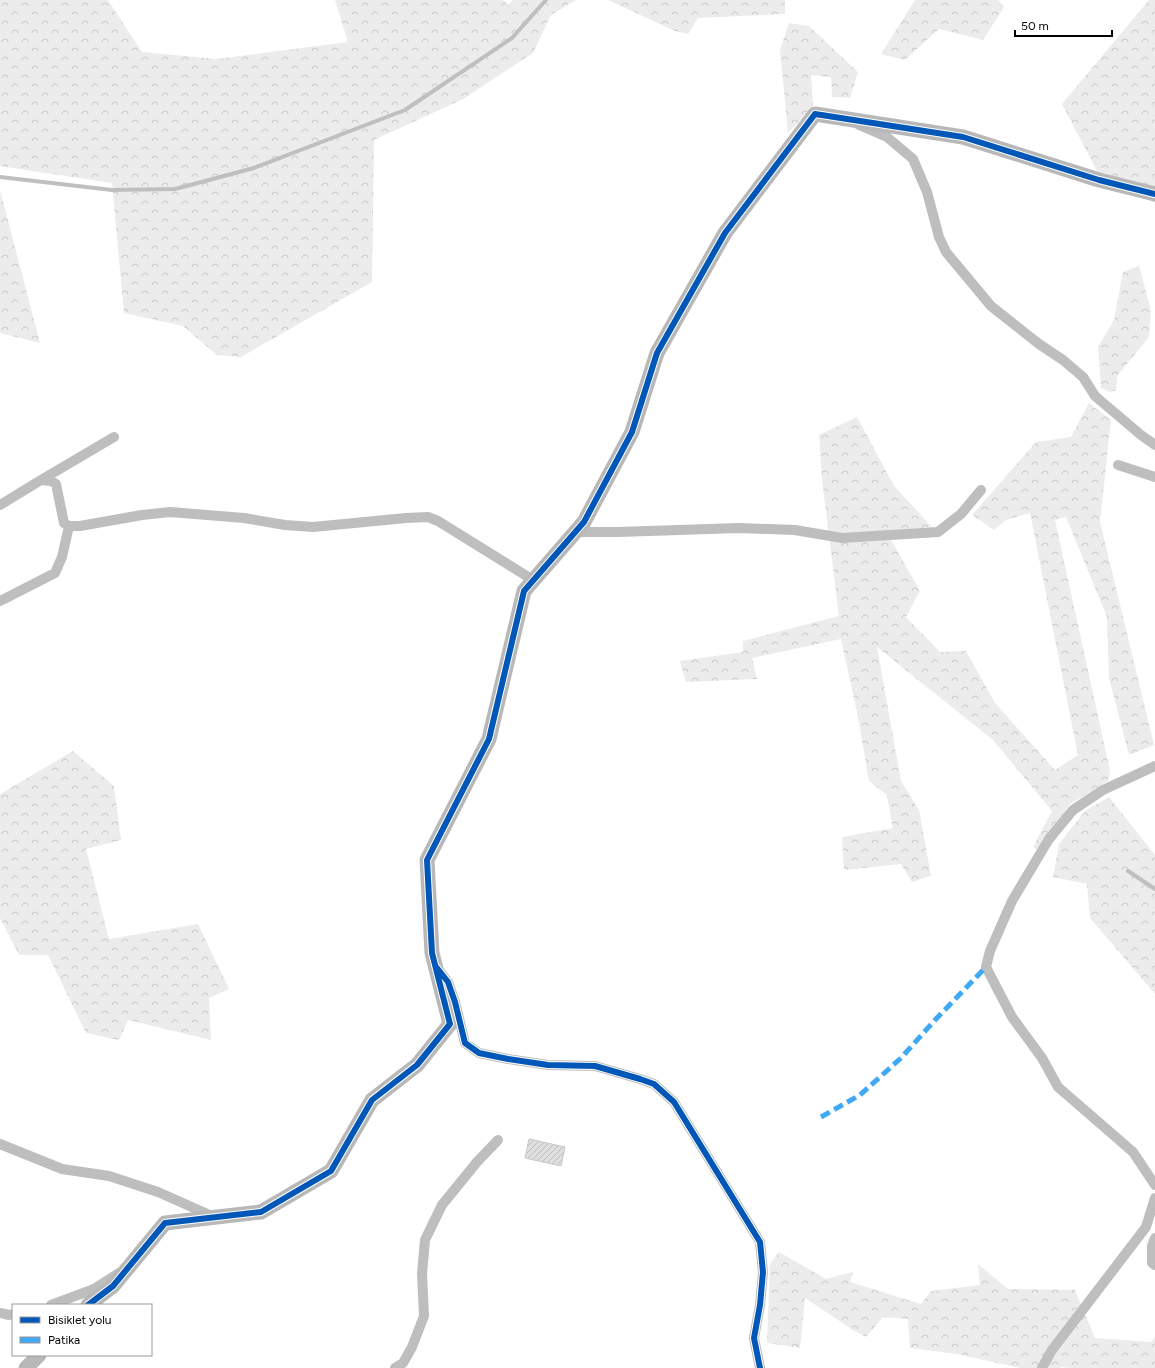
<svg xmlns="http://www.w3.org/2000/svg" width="1155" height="1368" viewBox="0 0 1155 1368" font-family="Figtree,sans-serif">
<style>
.forest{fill:url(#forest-crowns)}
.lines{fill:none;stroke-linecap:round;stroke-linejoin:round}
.stream{stroke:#bfbfbf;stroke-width:4}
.building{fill:url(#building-hatch);stroke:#c7c7c7}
.street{stroke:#bebebe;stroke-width:10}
.secondary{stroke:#b8b8b8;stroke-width:15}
.quiet{stroke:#3fa9f5;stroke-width:5;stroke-dasharray:10 5;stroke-linecap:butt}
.cycleway-casing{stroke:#fff;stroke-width:8}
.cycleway{stroke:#0057b8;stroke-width:6}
</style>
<defs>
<pattern id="forest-crowns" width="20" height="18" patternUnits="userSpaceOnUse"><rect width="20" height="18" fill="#ececec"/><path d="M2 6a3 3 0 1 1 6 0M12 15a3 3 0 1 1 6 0" fill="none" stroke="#c9c9c9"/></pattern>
<pattern id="building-hatch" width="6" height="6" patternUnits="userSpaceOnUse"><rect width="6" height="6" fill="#dfdfdf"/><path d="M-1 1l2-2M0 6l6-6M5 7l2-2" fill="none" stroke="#bebebe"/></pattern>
</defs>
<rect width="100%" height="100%" fill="#fff"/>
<!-- forest -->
<path class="forest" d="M 0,0 L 108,0 L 142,52 L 217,59 L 348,42 L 335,0 L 503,0 L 508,5 L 513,0 L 576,0 L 551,15 L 533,53 L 463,99 L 374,140 L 372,282 L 241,357 L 217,355 L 183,326 L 124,313 L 112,183 L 0,166 Z
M 608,0 L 785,0 L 785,14 L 698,18 L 688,34 L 675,31 Z
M 915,0 L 998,0 L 1004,7 L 983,40 L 939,29 L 905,60 L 881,54 Z
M 1149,0 L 1155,0 L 1155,203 L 1097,171 L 1062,104 Z
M 789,23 L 809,26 L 858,72 L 850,98 L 832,97 L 831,77 L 811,75 L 813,107 L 788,133 L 780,50 Z
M 0,190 L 40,343 L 0,333 Z
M 1139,266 L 1151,310 L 1149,337 L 1117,376 L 1116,390 L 1110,392 L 1101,388 L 1098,347 L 1114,320 L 1123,272 Z
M 1089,403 L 1111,420 L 1100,522 L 1154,745 L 1129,755 L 1109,678 L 1107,617 L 1066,517 L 1055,520 L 1110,771 L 1108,781 L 1070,804 L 1037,850 L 1033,847 L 1052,811 L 993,740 L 877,647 L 901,781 L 919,810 L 931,876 L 912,882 L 901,864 L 844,870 L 842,837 L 893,828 L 887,795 L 869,781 L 858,717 L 841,639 L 752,658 L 757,679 L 686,682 L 680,661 L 743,652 L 743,641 L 839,616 L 822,480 L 819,435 L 857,417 L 894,486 L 932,527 L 886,531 L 920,591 L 906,617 L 940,652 L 966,651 L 995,703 L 1055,770 L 1078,755 L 1030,513 L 1006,520 L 994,530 L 972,515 L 1036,442 L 1071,437 Z
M 73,751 L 114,786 L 121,840 L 86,849 L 109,939 L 198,924 L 229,989 L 209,998 L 211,1040 L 128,1020 L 119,1040 L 86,1033 L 48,955 L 19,955 L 0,918 L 0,794 Z
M 1109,797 L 1155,855 L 1155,994 L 1090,918 L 1087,884 L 1053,877 L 1059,844 L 1085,811 Z
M 779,1252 L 826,1279 L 853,1272 L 850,1282 L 921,1304 L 931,1291 L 980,1285 L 978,1264 L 1008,1289 L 1075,1290 L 1095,1338 L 1151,1342 L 1155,1337 L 1155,1368 L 1072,1368 L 1061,1367 L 1060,1368 L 1020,1368 L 957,1354 L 910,1348 L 908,1319 L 883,1317 L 866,1337 L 853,1330 L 805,1298 L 800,1348 L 767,1343 L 770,1264 Z"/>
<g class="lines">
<!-- stream -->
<path class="stream" d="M 0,177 L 112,190 L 175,189 L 254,168 L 405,110 L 512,38 L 546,0
M 1128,871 L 1155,889"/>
</g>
<!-- building -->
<path class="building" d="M 529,1139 L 565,1147 L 561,1166 L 525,1158 Z"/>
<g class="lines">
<!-- street -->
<path class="street" d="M 859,125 L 887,137 L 913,159 L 927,192 L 939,237 L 946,252 L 991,306 L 1039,344 L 1063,360 L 1083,377 L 1095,396 L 1141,435 L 1155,445
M 1118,465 L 1155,477
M 41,480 L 114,437
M 0,505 L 41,480 L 51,481 L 56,484 L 64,523 L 69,526 L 80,526 L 142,515 L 170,512 L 244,518 L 285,525 L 313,527 L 406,518 L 428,517 L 438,521 L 533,580
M 575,532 L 618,532 L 739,528 L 795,530 L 842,538 L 938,532 L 961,514 L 981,490
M 0,601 L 55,573 L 62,557 L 69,526
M 1155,766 L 1103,790 L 1073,810 L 1049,839 L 1012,901 L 990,951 L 986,967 L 1012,1017 L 1042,1058 L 1058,1087 L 1133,1152 L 1155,1185
M 438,969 L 448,982 L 455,1002 L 465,1043 L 479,1053 L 508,1059 L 548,1065 L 595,1066 L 640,1079 L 654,1084 L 674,1102 L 760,1242 L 763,1272 L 760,1305 L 754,1338 L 760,1368
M 0,1144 L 62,1169 L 109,1176 L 158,1192 L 212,1216
M 1155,1238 L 1152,1246 L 1152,1263 L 1155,1265
M 51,1305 L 94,1289 L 119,1273
M 0,1313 L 9,1315 L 13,1314
M 395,1368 L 403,1363 L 412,1347 L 424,1316 L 422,1274 L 425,1240 L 442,1205 L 477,1162 L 498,1140
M 1042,1368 L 1052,1350 L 1146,1227 L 1155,1198"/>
<!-- secondary -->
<path class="secondary" d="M 88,1305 L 113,1286 L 165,1223 L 261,1212 L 331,1171 L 372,1100 L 417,1065 L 450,1024 L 432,953 L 427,860 L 489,739 L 524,591 L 584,522 L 632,432 L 657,353 L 725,233 L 815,114 L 963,137 L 1099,180 L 1155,194
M 26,1368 L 39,1355"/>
<!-- quiet -->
<path class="quiet" d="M 821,1117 L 860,1095 L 901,1058 L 935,1020 L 986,967"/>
<!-- cycleway casing -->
<g class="cycleway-casing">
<path id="cycleway" d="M 437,968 L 448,982 L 455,1002 L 465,1043 L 479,1053 L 508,1059 L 548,1065 L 595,1066 L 640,1079 L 654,1084 L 674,1102 L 760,1242 L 763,1272 L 760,1305 L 754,1338 L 760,1368
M 88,1305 L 113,1286 L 165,1223 L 261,1212 L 331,1171 L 372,1100 L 417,1065 L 450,1024 L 432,953 L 427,860 L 489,739 L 524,591 L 584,522 L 632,432 L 657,353 L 725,233 L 815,114 L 963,137 L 1099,180 L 1155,194"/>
</g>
<!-- cycleway -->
<use href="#cycleway" class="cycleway"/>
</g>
<!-- legend -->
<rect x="12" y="1304" width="140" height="52" fill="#ffffff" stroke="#999999"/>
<rect x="20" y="1317" width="20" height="6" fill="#0057b8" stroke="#999999"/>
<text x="48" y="1324" font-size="12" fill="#000000">Bisiklet yolu</text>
<rect x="20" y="1337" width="20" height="6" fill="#3fa9f5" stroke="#999999"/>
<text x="48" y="1344" font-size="12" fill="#000000">Patika</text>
<!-- scale -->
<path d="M1015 30v6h97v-6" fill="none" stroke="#000000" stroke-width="2"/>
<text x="1021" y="30" font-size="12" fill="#000000" stroke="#ffffff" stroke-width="3" paint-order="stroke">50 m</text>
</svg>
